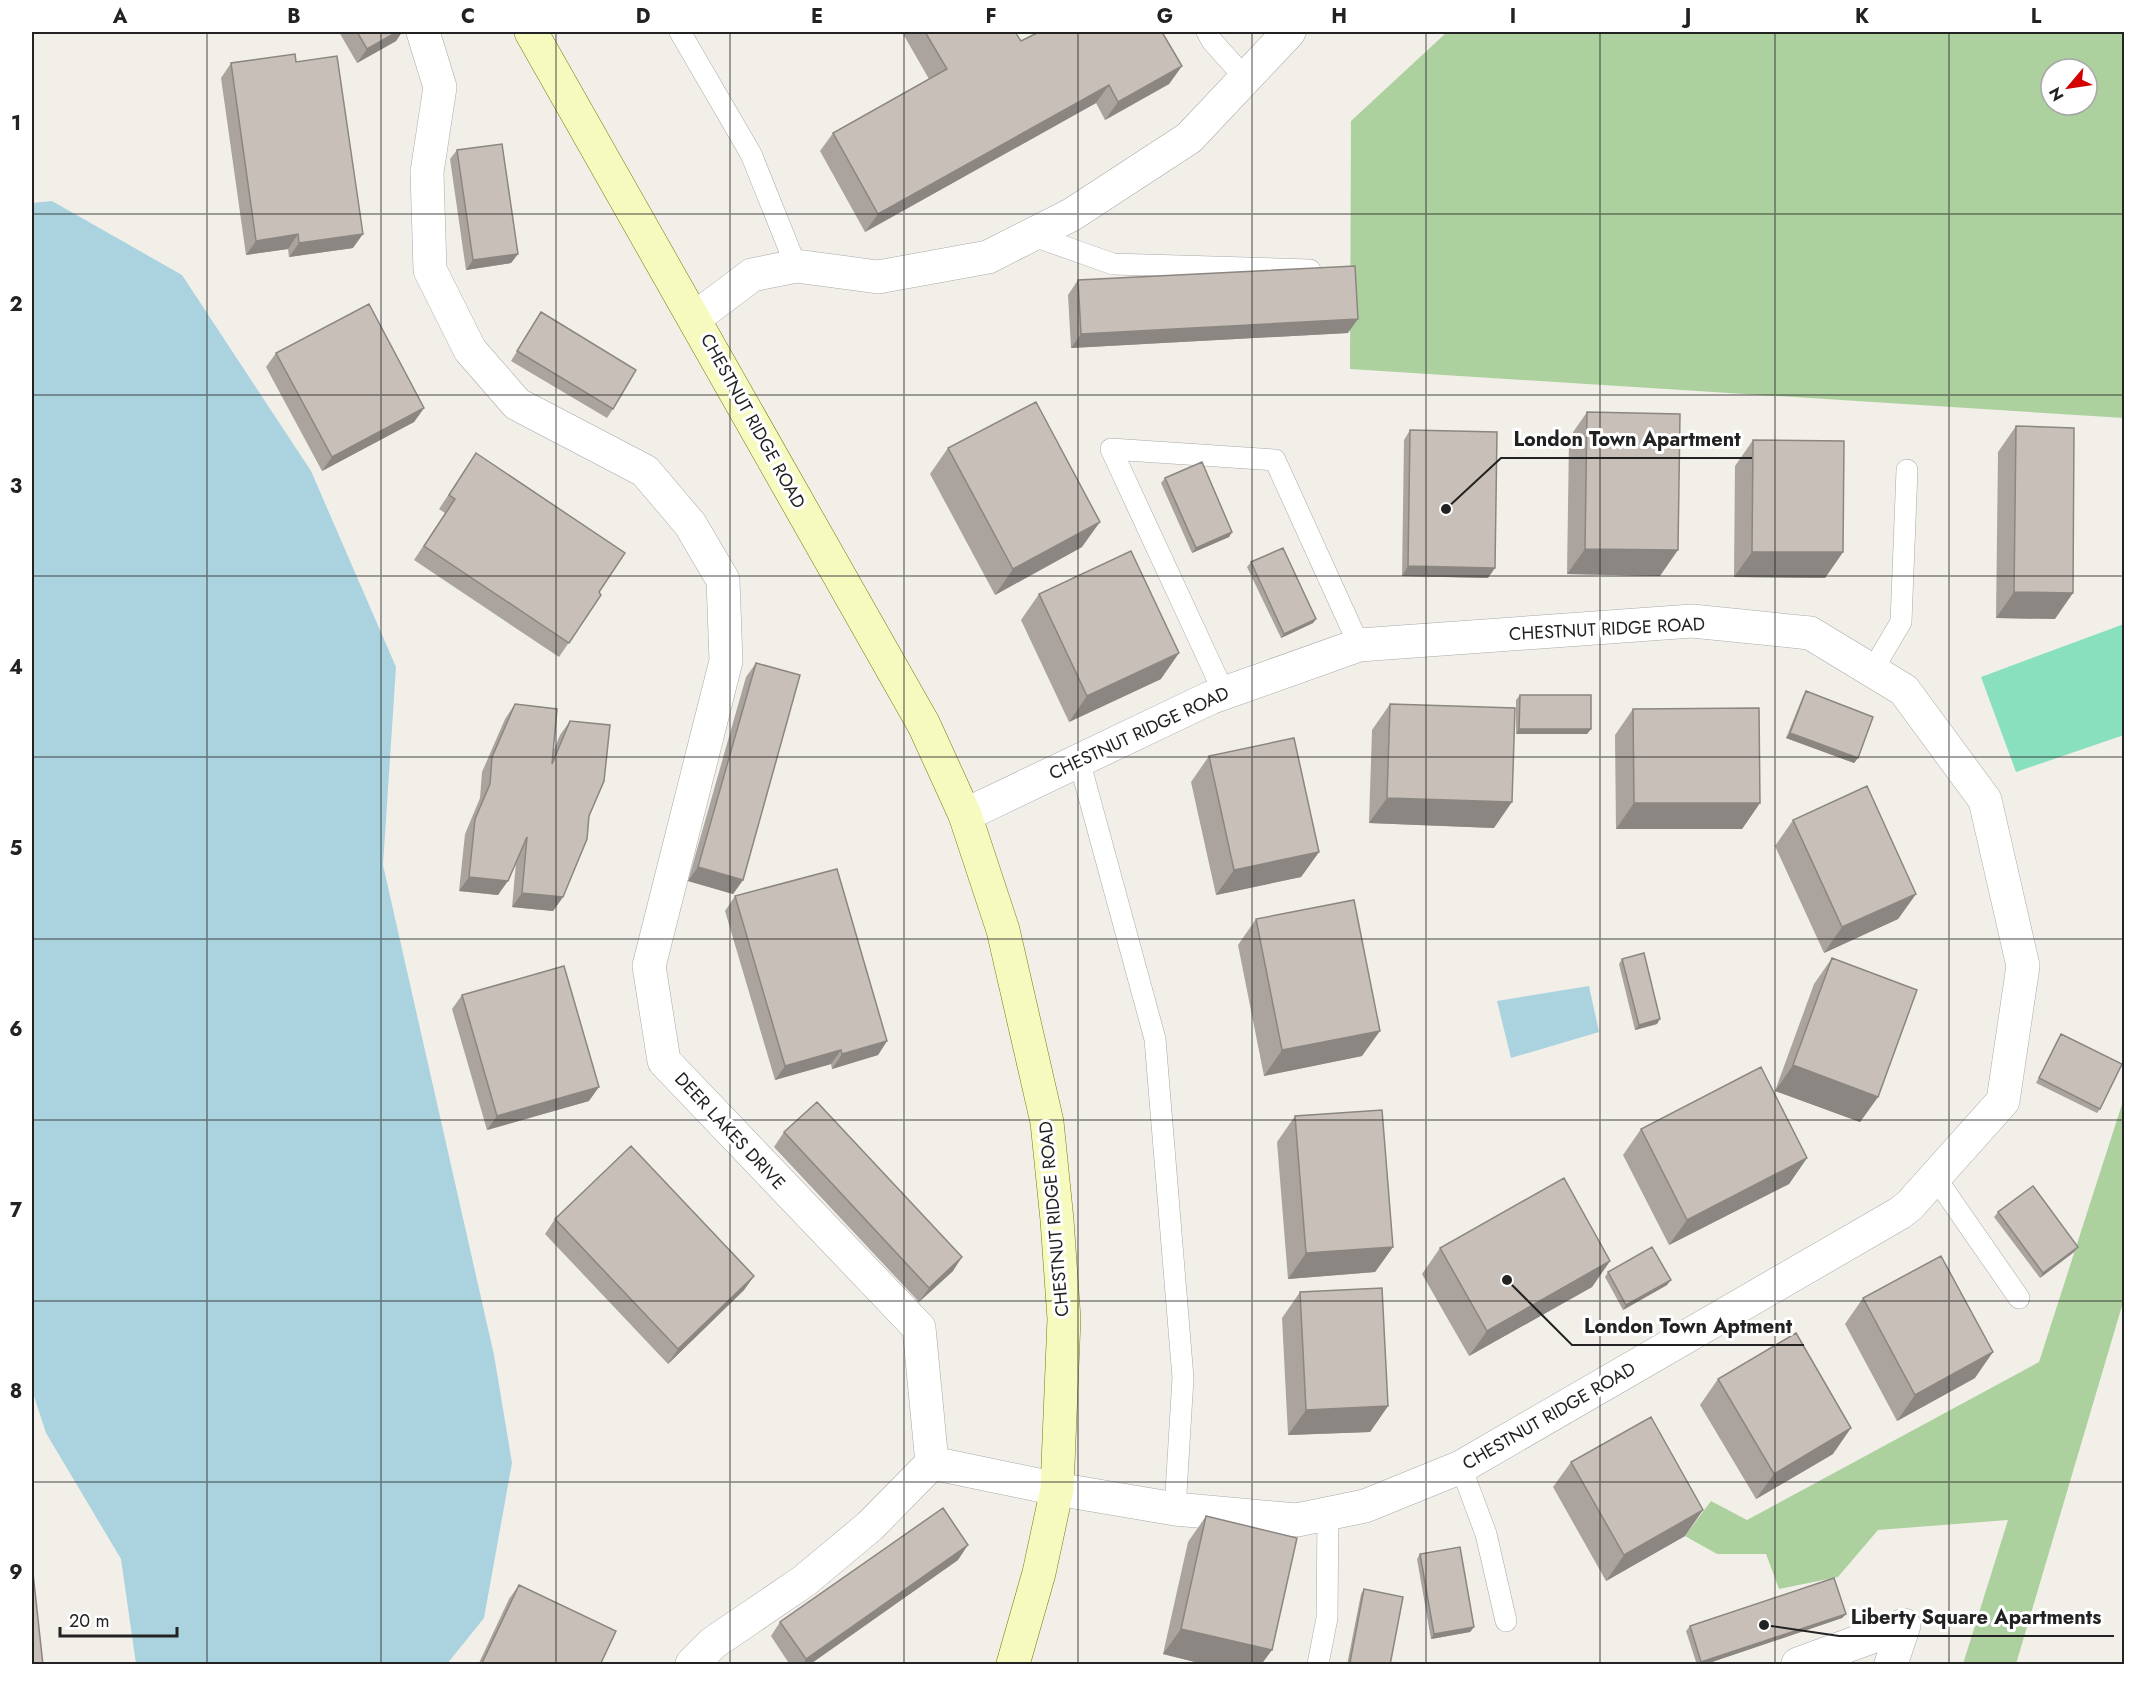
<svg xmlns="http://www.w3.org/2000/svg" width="2156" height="1696" viewBox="0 0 2156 1696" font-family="Jost,sans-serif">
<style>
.forest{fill:#add19e;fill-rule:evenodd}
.pitch{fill:#88e0be}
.water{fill:#aad3df}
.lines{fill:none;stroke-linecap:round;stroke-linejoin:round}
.lane-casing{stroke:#a9a9a9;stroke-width:22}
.street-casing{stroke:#a9a9a9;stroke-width:34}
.secondary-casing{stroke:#707d05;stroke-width:34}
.lane{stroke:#fff;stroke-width:21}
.street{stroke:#fff;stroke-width:33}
.secondary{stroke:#f7fabf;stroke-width:33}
.wall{fill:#aba49e}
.shaded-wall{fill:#8b8681}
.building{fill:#c7bfb8;stroke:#8b8681;stroke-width:1.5}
.grid{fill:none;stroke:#222;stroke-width:1.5;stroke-opacity:0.55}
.labels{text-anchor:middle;stroke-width:6;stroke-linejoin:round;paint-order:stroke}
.street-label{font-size:18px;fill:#222;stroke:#fff}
.leader{fill:none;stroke:#222;stroke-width:2}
.callout-dot{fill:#222;stroke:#fff;stroke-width:2}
.callout-label{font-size:20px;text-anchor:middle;font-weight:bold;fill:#222;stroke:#fff;stroke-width:6;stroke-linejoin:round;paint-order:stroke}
.neatline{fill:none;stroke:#222;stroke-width:2}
.grid-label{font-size:20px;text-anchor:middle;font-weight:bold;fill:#222}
</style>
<rect width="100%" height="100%" fill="#f2efe9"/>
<!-- forest -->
<path class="forest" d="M 1447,32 L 2124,32 L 2124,418 L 1350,369 L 1351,121 ZM 2051,69 L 2087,69 L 2087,105 L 2051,105 Z
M 2124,1098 L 2124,1299 L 2016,1664 L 1963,1664 L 2008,1520 L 1878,1530 L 1838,1577 L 1779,1589 L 1766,1554 L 1717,1554 L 1685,1536 L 1711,1501 L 1747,1520 L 2039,1362 Z"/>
<!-- pitch -->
<path class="pitch" d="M 2124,624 L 2124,735 L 2016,772 L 1981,677 Z"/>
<!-- water -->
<path class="water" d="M 52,201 L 182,275 L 311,471 L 396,667 L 383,865 L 494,1355 L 512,1463 L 484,1618 L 447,1664 L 136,1664 L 121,1559 L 46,1433 L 32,1390 L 32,203 Z
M 1589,986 L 1599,1032 L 1511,1058 L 1497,1001 Z"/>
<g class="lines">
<!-- lane casing -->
<g class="lane-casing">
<path id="lane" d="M 680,32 L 751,154 L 796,266
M 1207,32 L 1212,41 L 1245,78
M 1031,235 L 1113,264 L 1310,270
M 1872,671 L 1901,622 L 1907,470
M 1224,693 L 1111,449 L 1275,460 L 1359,645
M 1079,760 L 1155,1039 L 1183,1378 L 1175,1509
M 1935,1177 L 2019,1298
M 1461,1467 L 1486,1534 L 1506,1621
M 1318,1664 L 1327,1618 L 1328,1514"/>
</g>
<!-- street casing -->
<g class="street-casing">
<path id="street" d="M 423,32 L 440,87 L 427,172 L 430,270 L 470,350 L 517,404 L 645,471 L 690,524 L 723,580 L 726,661 L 649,966 L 664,1061 L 919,1328 L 932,1463 L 1057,1489 L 1175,1509 L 1297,1520 L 1365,1506 L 1461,1467 L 1900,1213 L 1910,1205 L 2003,1101 L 2023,966 L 1985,800 L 1904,690 L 1810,633 L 1692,621 L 1359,645 L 1210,698 L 965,815
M 695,318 L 752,275 L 796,266 L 878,277 L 988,257 L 1071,215 L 1189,138 L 1289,32
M 692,1664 L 713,1643 L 804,1581 L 870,1526 L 932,1463
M 1798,1664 L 1904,1625 L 1891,1664"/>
</g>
<!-- secondary casing -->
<g class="secondary-casing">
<path id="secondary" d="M 531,32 L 924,725 L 965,815 L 1003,930 L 1047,1122 L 1057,1220 L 1064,1319 L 1057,1489 L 1039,1573 L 1013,1664"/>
</g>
<!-- lane -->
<use href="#lane" class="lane"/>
<!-- street -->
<use href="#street" class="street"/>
<!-- secondary -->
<use href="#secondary" class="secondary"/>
</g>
<!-- wall -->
<path class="wall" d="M 339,32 L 402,32 L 396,41 L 357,63 Z
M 902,32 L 1015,32 L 1021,41 L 1182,66 L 1169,84 L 1105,120 L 1096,103 L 865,232 L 820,151 L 833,133 L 929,79 Z
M 296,62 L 353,248 L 289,257 L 288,249 L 246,255 L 221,78 L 231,63 Z
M 457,150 L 518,254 L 511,263 L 466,270 L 450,159 Z
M 1078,280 L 1348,333 L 1071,348 L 1068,295 Z
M 541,312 L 613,409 L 607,418 L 511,361 Z
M 276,353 L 424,408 L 414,422 L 322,471 L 266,367 Z
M 1587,412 L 1660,576 L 1567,574 L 1569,438 Z
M 2016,426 L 2055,619 L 1996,618 L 1998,452 Z
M 1410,430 L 1488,578 L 1402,576 L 1404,440 Z
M 1753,440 L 1843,552 L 1825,578 L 1734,577 L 1735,466 Z
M 948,448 L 1082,547 L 995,595 L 930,474 Z
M 466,468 L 601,595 L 559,657 L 414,560 L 445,513 L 439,509 Z
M 1165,478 L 1232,532 L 1229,537 L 1192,553 L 1161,483 Z
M 1251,562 L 1316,619 L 1313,623 L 1281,638 L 1247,567 Z
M 1039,594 L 1161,679 L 1069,722 L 1021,620 Z
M 756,663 L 743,880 L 733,894 L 688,881 L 746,677 Z
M 1806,691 L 1858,758 L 1854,763 L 1786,738 L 1803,696 Z
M 1520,695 L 1591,729 L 1587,734 L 1516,734 L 1516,700 Z
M 515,704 L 553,752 L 560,735 L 570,721 L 589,816 L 563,897 L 553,911 L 512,907 L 516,862 L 498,895 L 459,891 L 465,834 L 480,798 L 482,772 L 505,719 Z
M 1390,704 L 1494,828 L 1369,823 L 1372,730 Z
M 1633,709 L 1760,803 L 1742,829 L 1616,829 L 1615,735 Z
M 1209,756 L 1319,852 L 1301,877 L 1216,895 L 1191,782 Z
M 1793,820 L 1916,894 L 1898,919 L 1824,953 L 1775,846 Z
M 735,896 L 887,1041 L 878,1055 L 832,1069 L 831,1064 L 775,1080 L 725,911 Z
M 1256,919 L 1362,1056 L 1264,1076 L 1238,945 Z
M 1832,958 L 1878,1097 L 1860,1122 L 1775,1091 L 1814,984 Z
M 1622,959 L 1657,1024 L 1635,1030 L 1619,964 Z
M 462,995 L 589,1101 L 487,1130 L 452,1009 Z
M 2061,1034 L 2100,1109 L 2097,1113 L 2036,1083 L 2058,1039 Z
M 1295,1116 L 1393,1247 L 1375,1272 L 1288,1279 L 1277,1142 Z
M 1641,1129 L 1807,1158 L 1789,1184 L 1669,1245 L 1623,1155 Z
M 784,1132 L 953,1271 L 919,1302 L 774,1147 Z
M 1998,1212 L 2074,1252 L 2040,1278 L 1994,1217 Z
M 555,1219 L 754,1276 L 744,1290 L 668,1364 L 545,1234 Z
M 1440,1248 L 1610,1261 L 1592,1287 L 1469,1356 L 1422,1274 Z
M 1608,1272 L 1667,1285 L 1623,1310 L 1605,1277 Z
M 1300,1292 L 1388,1406 L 1370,1432 L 1288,1435 L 1282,1318 Z
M 1863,1298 L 1975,1378 L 1897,1421 L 1845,1324 Z
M 1718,1379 L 1833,1454 L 1756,1499 L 1700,1405 Z
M 1571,1462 L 1685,1536 L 1606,1581 L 1553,1487 Z
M 1206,1516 L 1261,1665 L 1207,1665 L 1163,1654 L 1188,1542 Z
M 1420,1554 L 1474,1627 L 1470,1632 L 1431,1639 L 1417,1559 Z
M 958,1560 L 809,1665 L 790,1665 L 771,1636 L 780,1622 Z
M 519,1585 L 600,1665 L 478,1665 L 509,1599 Z
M 1364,1589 L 1390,1665 L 1347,1665 L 1361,1594 Z
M 1846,1614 L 1842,1618 L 1703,1665 L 1697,1665 L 1686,1631 L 1690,1626 Z"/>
<!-- shaded-wall -->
<path class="shaded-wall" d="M 397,32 L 402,32 L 396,41 L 357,63 L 367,49 Z
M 1182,66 L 1169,84 L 1105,120 L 1118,102 Z
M 1109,85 L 1096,103 L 865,232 L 878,214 Z
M 298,234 L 288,249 L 246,255 L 256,241 Z
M 363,234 L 353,248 L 289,257 L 299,243 Z
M 518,254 L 511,263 L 466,270 L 473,260 Z
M 1358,319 L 1348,333 L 1071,348 L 1081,334 Z
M 424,408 L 414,422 L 322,471 L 332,457 Z
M 1100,522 L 1082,547 L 995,595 L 1013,569 Z
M 1232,532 L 1229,537 L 1192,553 L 1196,548 Z
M 1585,549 L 1678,550 L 1660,576 L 1567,574 Z
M 1752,552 L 1843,552 L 1825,578 L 1734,577 Z
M 1408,566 L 1495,568 L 1488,578 L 1402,576 Z
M 2014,592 L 2073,593 L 2055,619 L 1996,618 Z
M 1316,619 L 1313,623 L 1281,638 L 1284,634 Z
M 1179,653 L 1161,679 L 1069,722 L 1087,696 Z
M 1519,729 L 1591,729 L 1587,734 L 1516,734 Z
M 1790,733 L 1858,758 L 1854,763 L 1786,738 Z
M 1387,798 L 1512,802 L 1494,828 L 1369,823 Z
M 1634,803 L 1760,803 L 1742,829 L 1616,829 Z
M 1319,852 L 1301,877 L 1216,895 L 1234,870 Z
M 698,867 L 743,880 L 733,894 L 688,881 Z
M 469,877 L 508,881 L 498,895 L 459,891 Z
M 522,893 L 563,897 L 553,911 L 512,907 Z
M 1916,894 L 1898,919 L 1824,953 L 1842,927 Z
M 1660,1019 L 1657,1024 L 1635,1030 L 1639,1025 Z
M 1380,1031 L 1362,1056 L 1264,1076 L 1282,1050 Z
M 887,1041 L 878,1055 L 832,1069 L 842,1054 Z
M 841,1050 L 831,1064 L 775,1080 L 785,1066 Z
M 1793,1065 L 1878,1097 L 1860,1122 L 1775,1091 Z
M 599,1087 L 589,1101 L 487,1130 L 497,1116 Z
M 1807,1158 L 1789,1184 L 1669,1245 L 1687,1220 Z
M 1393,1247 L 1375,1272 L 1288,1279 L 1306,1253 Z
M 2078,1247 L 2074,1252 L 2040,1278 L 2043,1273 Z
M 962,1257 L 953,1271 L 919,1302 L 929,1288 Z
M 1610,1261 L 1592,1287 L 1469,1356 L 1487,1331 Z
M 754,1276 L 744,1290 L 668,1364 L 678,1349 Z
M 1671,1280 L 1667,1285 L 1623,1310 L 1626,1305 Z
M 1993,1352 L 1975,1378 L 1897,1421 L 1915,1395 Z
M 1388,1406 L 1370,1432 L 1288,1435 L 1306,1410 Z
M 1851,1428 L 1833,1454 L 1756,1499 L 1774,1474 Z
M 1703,1510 L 1685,1536 L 1606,1581 L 1624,1555 Z
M 968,1545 L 958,1560 L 809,1665 L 803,1665 L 806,1659 Z
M 1846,1614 L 1842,1618 L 1703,1665 L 1699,1665 L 1701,1662 Z
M 1474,1627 L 1470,1632 L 1431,1639 L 1434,1634 Z
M 1181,1629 L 1272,1650 L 1261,1665 L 1207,1665 L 1163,1654 Z"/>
<!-- building -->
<path class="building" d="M 357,32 L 397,32 L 367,49 Z
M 925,32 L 1015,32 L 1021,41 L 1039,32 L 1162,32 L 1182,66 L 1118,102 L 1109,85 L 878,214 L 833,133 L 947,69 Z
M 295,54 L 296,62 L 337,56 L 363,234 L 299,243 L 298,234 L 256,241 L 231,63 Z
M 502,144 L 518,254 L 473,260 L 457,150 Z
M 1355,266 L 1358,319 L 1081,334 L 1078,280 Z
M 369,304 L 424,408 L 332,457 L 276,353 Z
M 541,312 L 636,370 L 613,409 L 517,351 Z
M 1036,402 L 1100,522 L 1013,569 L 948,448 Z
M 1587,412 L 1680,414 L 1678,550 L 1585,549 Z
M 2016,426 L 2074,428 L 2073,593 L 2014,592 Z
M 1410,430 L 1497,432 L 1495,568 L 1408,566 Z
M 1753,440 L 1844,441 L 1843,552 L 1752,552 Z
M 476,453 L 625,553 L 599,592 L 601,595 L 569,643 L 424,546 L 455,499 L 449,495 Z
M 1202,462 L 1232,532 L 1196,548 L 1165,478 Z
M 1283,548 L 1316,619 L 1284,634 L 1251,562 Z
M 1131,551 L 1179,653 L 1087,696 L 1039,594 Z
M 756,663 L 800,675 L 743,880 L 698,867 Z
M 1806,691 L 1873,717 L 1858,758 L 1790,733 Z
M 1520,695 L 1591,695 L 1591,729 L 1519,729 Z
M 515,704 L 557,709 L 552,764 L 570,721 L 610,725 L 604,781 L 589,816 L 587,839 L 563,897 L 522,893 L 527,837 L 508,881 L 469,877 L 475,819 L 490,784 L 492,757 Z
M 1390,704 L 1515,708 L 1512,802 L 1387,798 Z
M 1759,708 L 1760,803 L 1634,803 L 1633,709 Z
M 1294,738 L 1319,852 L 1234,870 L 1209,756 Z
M 1867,786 L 1916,894 L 1842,927 L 1793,820 Z
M 837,869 L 887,1041 L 842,1054 L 841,1050 L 785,1066 L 735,896 Z
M 1354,900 L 1380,1031 L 1282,1050 L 1256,919 Z
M 1644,953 L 1660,1019 L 1639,1025 L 1622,959 Z
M 1832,958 L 1917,990 L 1878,1097 L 1793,1065 Z
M 564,966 L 599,1087 L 497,1116 L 462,995 Z
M 2061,1034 L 2122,1064 L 2100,1109 L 2039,1078 Z
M 1761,1067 L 1807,1158 L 1687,1220 L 1641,1129 Z
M 817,1102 L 962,1257 L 929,1288 L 784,1132 Z
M 1382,1110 L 1393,1247 L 1306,1253 L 1295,1116 Z
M 631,1146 L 754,1276 L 678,1349 L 555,1219 Z
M 1564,1178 L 1610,1261 L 1487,1331 L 1440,1248 Z
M 2033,1186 L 2078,1247 L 2043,1273 L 1998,1212 Z
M 1652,1247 L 1671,1280 L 1626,1305 L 1608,1272 Z
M 1941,1256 L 1993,1352 L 1915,1395 L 1863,1298 Z
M 1382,1288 L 1388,1406 L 1306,1410 L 1300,1292 Z
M 1796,1333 L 1851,1428 L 1774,1474 L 1718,1379 Z
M 1651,1417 L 1703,1510 L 1624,1555 L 1571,1462 Z
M 943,1508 L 968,1545 L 806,1659 L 780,1622 Z
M 1206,1516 L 1297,1538 L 1272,1650 L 1181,1629 Z
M 1460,1547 L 1474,1627 L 1434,1634 L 1420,1554 Z
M 32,1564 L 43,1665 L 32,1665 Z
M 1834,1578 L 1846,1614 L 1701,1662 L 1690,1626 Z
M 519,1585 L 616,1631 L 600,1665 L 481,1665 Z
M 1364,1589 L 1403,1597 L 1390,1665 L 1361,1665 L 1350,1662 Z"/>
<!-- grid -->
<path class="grid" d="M 207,32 L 207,1664M 381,32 L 381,1664M 556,32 L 556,1664M 730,32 L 730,1664M 904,32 L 904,1664M 1078,32 L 1078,1664M 1252,32 L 1252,1664M 1426,32 L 1426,1664M 1600,32 L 1600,1664M 1775,32 L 1775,1664M 1949,32 L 1949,1664M 32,214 L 2124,214M 32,395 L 2124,395M 32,576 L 2124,576M 32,757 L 2124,757M 32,939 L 2124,939M 32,1120 L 2124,1120M 32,1301 L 2124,1301M 32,1482 L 2124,1482"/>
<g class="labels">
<!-- street labels -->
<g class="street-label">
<text transform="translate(753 421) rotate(61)" y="6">CHESTNUT RIDGE ROAD</text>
<text transform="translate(1607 629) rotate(-3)" y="6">CHESTNUT RIDGE ROAD</text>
<text transform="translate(1139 733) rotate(-25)" y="6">CHESTNUT RIDGE ROAD</text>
<text transform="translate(730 1131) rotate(47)" y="6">DEER LAKES DRIVE</text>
<text transform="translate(1054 1219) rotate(-95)" y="6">CHESTNUT RIDGE ROAD</text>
<text transform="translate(1549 1416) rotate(-30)" y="6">CHESTNUT RIDGE ROAD</text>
</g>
</g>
<!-- callouts -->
<path class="leader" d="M1446 509L1501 458H1752M1507 1280L1572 1345H1804M1764 1625L1839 1636H2114"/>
<g class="callout-dot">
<circle cx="1446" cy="509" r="6"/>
<circle cx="1507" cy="1280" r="6"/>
<circle cx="1764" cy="1625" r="6"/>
</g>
<g class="callout-label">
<text x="1627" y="446">London Town Apartment</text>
<text x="1688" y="1333">London Town Aptment</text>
<text x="1976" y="1624">Liberty Square Apartments</text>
</g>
<!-- border -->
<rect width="2156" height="1696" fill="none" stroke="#ffffff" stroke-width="66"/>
<!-- north arrow -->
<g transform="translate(2069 87) rotate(241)"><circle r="28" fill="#ffffff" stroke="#a7a7a7" stroke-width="1.5"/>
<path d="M0-4.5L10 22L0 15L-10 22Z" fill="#d40000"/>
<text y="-9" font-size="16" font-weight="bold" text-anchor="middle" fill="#222222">N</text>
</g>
<!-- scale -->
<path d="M60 1627v9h117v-9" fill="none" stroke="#222222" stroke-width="3"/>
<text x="69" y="1627" font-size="18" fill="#222222" stroke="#ffffff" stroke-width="4.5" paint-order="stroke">20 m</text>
<rect x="33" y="33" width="2090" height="1630" class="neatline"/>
<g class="grid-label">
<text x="120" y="23">A</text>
<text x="294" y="23">B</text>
<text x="468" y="23">C</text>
<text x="643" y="23">D</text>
<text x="817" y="23">E</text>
<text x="991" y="23">F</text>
<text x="1165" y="23">G</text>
<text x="1339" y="23">H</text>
<text x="1513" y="23">I</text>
<text x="1688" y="23">J</text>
<text x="1862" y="23">K</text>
<text x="2036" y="23">L</text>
<text x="16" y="130">1</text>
<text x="16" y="311">2</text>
<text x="16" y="493">3</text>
<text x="16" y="674">4</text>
<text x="16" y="855">5</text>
<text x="16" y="1036">6</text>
<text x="16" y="1217">7</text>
<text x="16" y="1398">8</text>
<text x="16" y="1579">9</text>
</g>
</svg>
